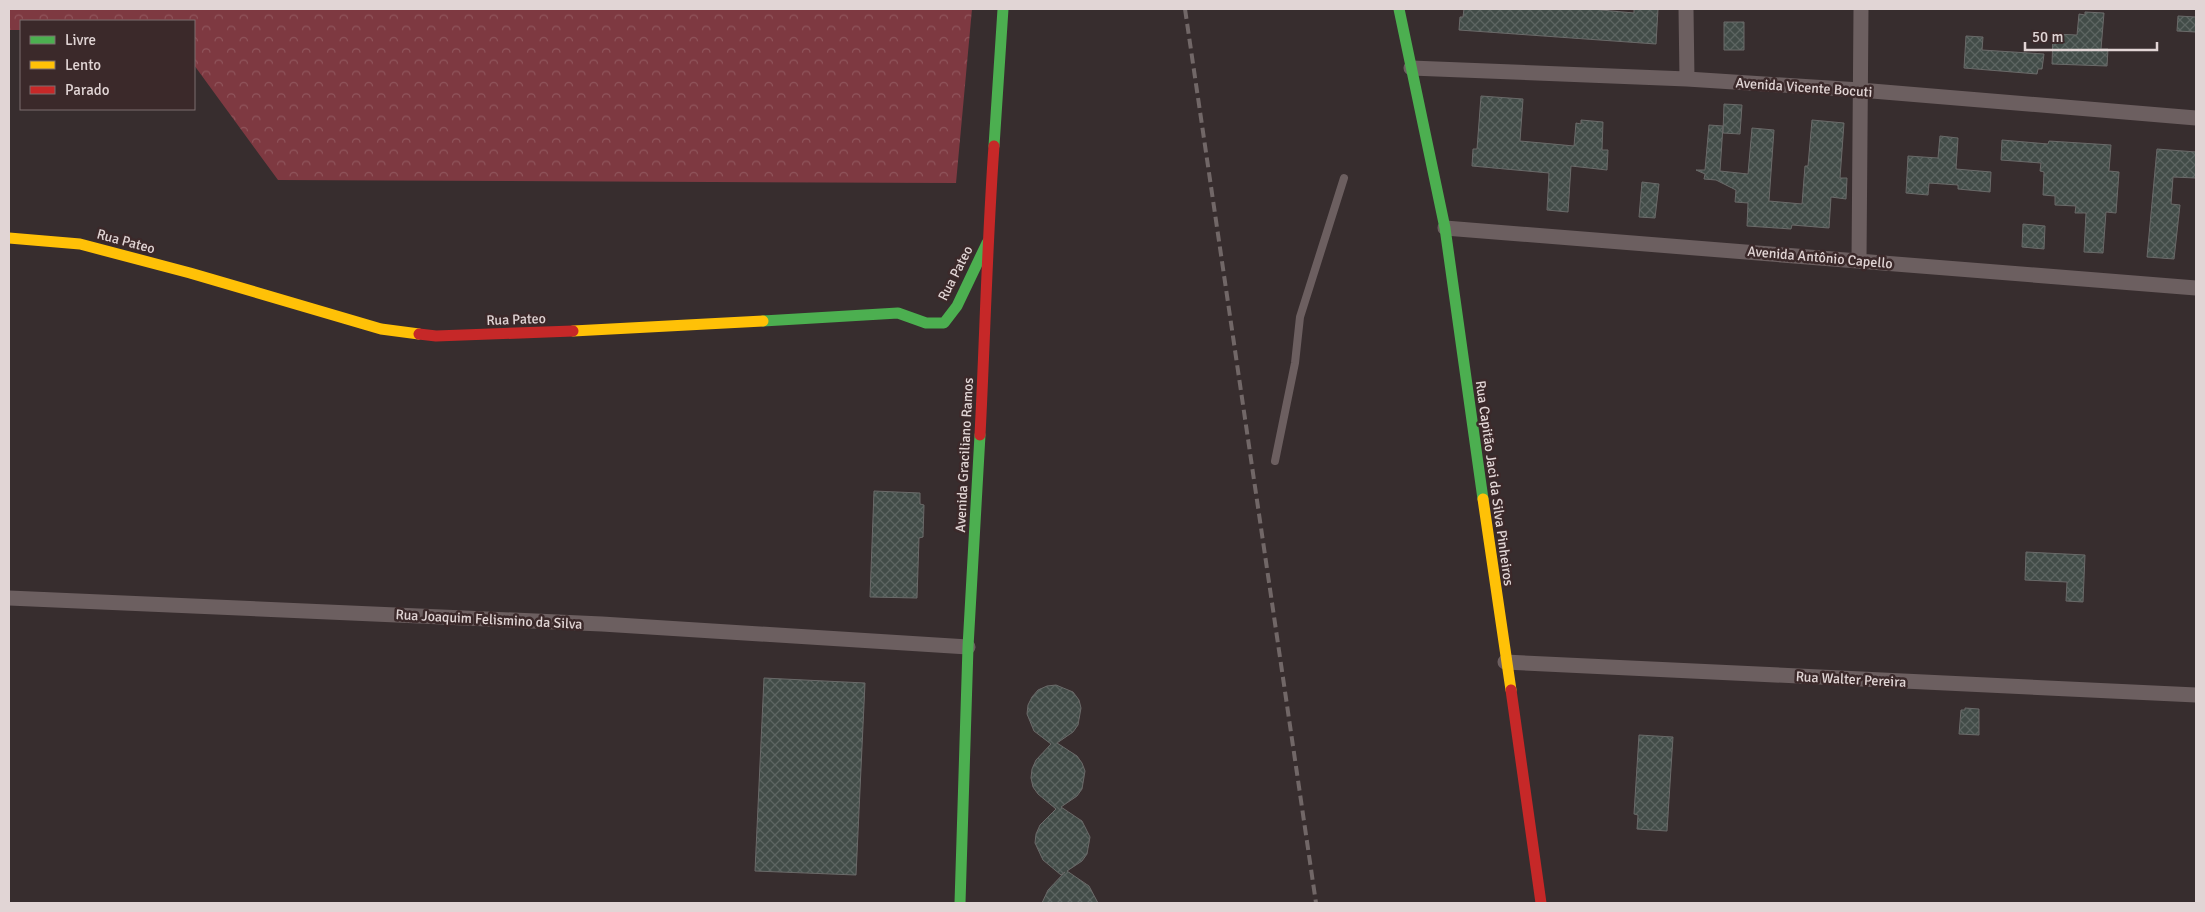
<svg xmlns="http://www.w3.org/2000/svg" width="2205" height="912" viewBox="0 0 2205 912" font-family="Signika,sans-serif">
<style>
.forest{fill:url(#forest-crowns)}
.building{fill:url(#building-cross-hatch);stroke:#6a6a69}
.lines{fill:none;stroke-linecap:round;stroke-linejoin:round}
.lane{stroke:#6c5f60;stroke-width:8}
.street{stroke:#6c5f60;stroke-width:15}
.fast{stroke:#4caf50;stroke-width:11}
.slow{stroke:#ffc107;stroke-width:11}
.jam{stroke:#c62828;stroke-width:11}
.rail{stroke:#716767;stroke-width:4;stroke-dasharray:10 5;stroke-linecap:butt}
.labels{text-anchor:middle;stroke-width:5;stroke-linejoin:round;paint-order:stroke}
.street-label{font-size:14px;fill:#e1d5d5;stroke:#3b292a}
</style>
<defs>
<pattern id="forest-crowns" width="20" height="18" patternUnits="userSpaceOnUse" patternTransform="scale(1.25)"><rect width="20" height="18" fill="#7e3941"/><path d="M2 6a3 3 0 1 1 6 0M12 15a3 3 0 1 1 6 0" fill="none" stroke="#90555c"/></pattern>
<pattern id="building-cross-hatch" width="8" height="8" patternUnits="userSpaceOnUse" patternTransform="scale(1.25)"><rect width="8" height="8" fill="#424c48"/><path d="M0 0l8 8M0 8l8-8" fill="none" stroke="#5d6562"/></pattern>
</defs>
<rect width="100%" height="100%" fill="#372d2e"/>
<!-- forest -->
<path class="forest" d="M 9,9 L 972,9 L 956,183 L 278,180 L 194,65 L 194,21 L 21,21 L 21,30 L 9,30 Z"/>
<!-- building -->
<path class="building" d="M 1464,9 L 1602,9 L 1601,10 L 1634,13 L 1634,9 L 1658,9 L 1656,44 L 1459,30 L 1460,17 L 1463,17 Z
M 2085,12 L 2104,13 L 2101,49 L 2108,49 L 2107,66 L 2052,64 L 2053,34 L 2077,35 L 2079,14 L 2085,15 Z
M 2178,16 L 2196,17 L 2196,32 L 2177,31 Z
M 1724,22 L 1744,22 L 1744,50 L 1724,50 Z
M 1966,36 L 1983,37 L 1982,50 L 2044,54 L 2042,69 L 2038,69 L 2037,74 L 1964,68 Z
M 1481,96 L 1523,99 L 1520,141 L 1574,146 L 1576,123 L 1581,124 L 1581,120 L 1603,122 L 1602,150 L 1608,150 L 1607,170 L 1571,166 L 1568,212 L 1547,210 L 1549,173 L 1472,166 L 1473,149 L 1477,149 Z
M 1724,104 L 1742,105 L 1740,134 L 1723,133 Z
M 1812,120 L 1844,123 L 1840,178 L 1847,178 L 1846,199 L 1831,197 L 1829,228 L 1792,225 L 1791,229 L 1747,226 L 1748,203 L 1735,202 L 1736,190 L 1716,180 L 1704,179 L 1705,174 L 1696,170 L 1705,170 L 1709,125 L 1723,126 L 1720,171 L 1748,174 L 1752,128 L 1774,130 L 1769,201 L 1802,204 L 1805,166 L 1808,166 Z
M 1940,136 L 1958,138 L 1956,169 L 1991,172 L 1990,192 L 1958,189 L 1958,185 L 1929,183 L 1928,195 L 1906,193 L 1908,156 L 1938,158 Z
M 2002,140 L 2048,144 L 2049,141 L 2111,145 L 2109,171 L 2119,172 L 2116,213 L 2106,212 L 2103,253 L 2084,252 L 2086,213 L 2075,213 L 2076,206 L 2055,205 L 2055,196 L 2043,195 L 2044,172 L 2040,171 L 2041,163 L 2001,160 Z
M 2157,149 L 2196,152 L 2196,178 L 2173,177 L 2171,204 L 2180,205 L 2174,259 L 2147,257 Z
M 1642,182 L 1659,184 L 1655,218 L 1639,217 Z
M 2023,224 L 2045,226 L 2044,249 L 2022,247 Z
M 874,491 L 920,493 L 920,504 L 924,505 L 923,537 L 919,538 L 917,598 L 870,597 Z
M 2026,552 L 2085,555 L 2083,602 L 2066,601 L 2067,582 L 2025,580 Z
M 764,678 L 865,683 L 856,875 L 755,871 Z
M 1056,685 L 1073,692 L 1079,700 L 1081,708 L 1078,725 L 1073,732 L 1057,743 L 1077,756 L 1082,763 L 1085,771 L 1082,789 L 1077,796 L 1061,807 L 1082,821 L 1090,837 L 1087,854 L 1082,861 L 1067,871 L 1089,886 L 1098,903 L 1042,903 L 1048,890 L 1065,872 L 1061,875 L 1043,860 L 1035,843 L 1036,834 L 1040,825 L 1056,809 L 1038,794 L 1033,787 L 1031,778 L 1032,769 L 1036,760 L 1051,744 L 1034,731 L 1027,714 L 1028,705 L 1032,697 L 1038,690 L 1047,686 Z
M 1965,708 L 1979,709 L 1979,735 L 1959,734 L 1961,710 L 1965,710 Z
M 1639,735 L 1673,737 L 1667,831 L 1637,829 L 1638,815 L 1634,814 Z"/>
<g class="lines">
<!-- lane -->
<path class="lane" d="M 1275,461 L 1295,363 L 1300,317 L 1344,178"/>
<!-- street -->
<path class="street" d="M 1686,9 L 1687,79
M 1411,68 L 1687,79 L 1860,90 L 2196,118
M 1445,228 L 2196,288
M 1859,260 L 1861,9
M 9,598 L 602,624 L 968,647
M 1505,662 L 2196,695"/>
<!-- fast -->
<path class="fast" d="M 1399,9 L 1445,228 L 1483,499
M 994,146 L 1003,9
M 763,321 L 898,313 L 926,323 L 944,323 L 957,306 L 987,243
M 960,903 L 968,647 L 980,435"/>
<!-- slow -->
<path class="slow" d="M 9,238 L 80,244 L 190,273 L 381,329 L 419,334
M 573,331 L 763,321
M 1483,499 L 1511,690"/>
<!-- jam -->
<path class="jam" d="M 419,334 L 436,336 L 573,331
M 980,435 C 985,339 987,242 994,146
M 1511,690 L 1541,903"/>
<!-- rail -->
<path class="rail" d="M 1185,9 L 1316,903"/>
</g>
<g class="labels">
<!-- street labels -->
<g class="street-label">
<text transform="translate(1804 87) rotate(4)" y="5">Avenida Vicente Bocuti</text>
<text transform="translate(126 241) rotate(15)" y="5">Rua Pateo</text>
<text transform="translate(1820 257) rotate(5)" y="5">Avenida Antônio Capello</text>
<text transform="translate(955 273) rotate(-63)" y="5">Rua Pateo</text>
<text transform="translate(516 319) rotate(-2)" y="5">Rua Pateo</text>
<text transform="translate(964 455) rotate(-87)" y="5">Avenida Graciliano Ramos</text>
<text transform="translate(1495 483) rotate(82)" y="5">Rua Capitão Jaci da Silva Pinheiros</text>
<text transform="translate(489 619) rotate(3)" y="5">Rua Joaquim Felismino da Silva</text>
<text transform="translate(1851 679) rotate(3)" y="5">Rua Walter Pereira</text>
</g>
</g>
<!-- border -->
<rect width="2205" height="912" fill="none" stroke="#e1d5d5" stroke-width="20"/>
<!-- legend -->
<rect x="20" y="20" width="175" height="90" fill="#3b292a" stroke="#7d6e6e"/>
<rect x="30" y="36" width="25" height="8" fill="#4caf50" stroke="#7d6e6e"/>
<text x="65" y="45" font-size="15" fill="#e1d5d5">Livre</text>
<rect x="30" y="61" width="25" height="8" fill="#ffc107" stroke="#7d6e6e"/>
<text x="65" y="70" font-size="15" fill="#e1d5d5">Lento</text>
<rect x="30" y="86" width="25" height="8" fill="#c62828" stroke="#7d6e6e"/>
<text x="65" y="95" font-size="15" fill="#e1d5d5">Parado</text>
<!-- scale -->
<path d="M2025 42v8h132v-8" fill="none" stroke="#e1d5d5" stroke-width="2.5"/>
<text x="2032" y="42" font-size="15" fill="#e1d5d5" stroke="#3b292a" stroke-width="4" paint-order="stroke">50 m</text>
</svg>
